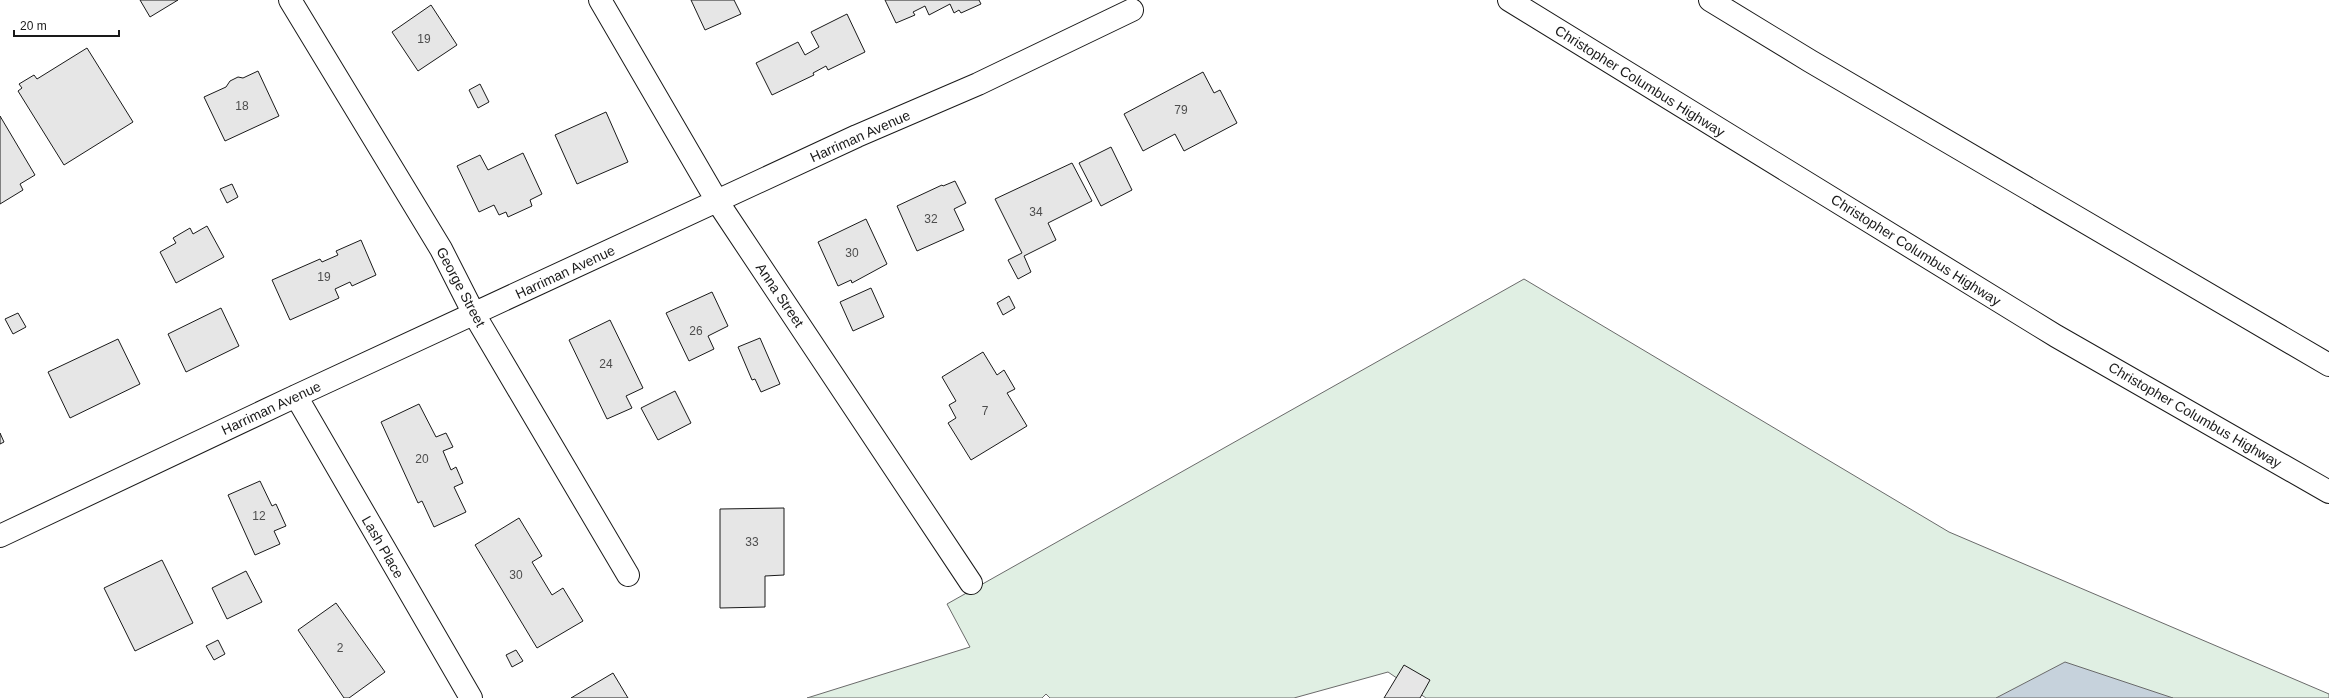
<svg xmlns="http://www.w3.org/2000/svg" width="2329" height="698" viewBox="0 0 2329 698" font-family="Arial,sans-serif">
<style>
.green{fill:#e0efe3;stroke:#6a6a6a}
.water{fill:#c6d2dc;stroke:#6a6a6a}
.building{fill:#e6e6e6;stroke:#1a1a1a}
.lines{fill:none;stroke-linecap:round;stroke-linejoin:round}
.street-casing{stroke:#1a1a1a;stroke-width:24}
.highway-casing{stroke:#1a1a1a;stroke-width:24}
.street{stroke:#fff;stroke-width:22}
.highway{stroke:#fff;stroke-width:22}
.labels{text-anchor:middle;stroke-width:3;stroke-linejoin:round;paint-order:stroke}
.number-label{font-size:12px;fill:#4d4d4d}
.street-label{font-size:14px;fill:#1a1a1a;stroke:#fff}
</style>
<rect width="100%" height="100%" fill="#fff"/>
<!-- green -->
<path class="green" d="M 1524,279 L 1949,532 L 2329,694 L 2329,698 L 1426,698 L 1388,672 L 1294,698 L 1050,698 L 1046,694 L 1042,698 L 807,698 L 970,647 L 947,604 Z"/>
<!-- water -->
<path class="water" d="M 2065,662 L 2173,698 L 1996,698 Z"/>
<!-- building -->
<path class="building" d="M 140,0 L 178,0 L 150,17 Z
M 691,0 L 734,0 L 741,14 L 705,30 Z
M 885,0 L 979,0 L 981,4 L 961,13 L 959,10 L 954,13 L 950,4 L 929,15 L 925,6 L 913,12 L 915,15 L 896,23 Z
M 431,5 L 457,45 L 418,71 L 392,32 Z
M 847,14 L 865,52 L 828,70 L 826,66 L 813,73 L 814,75 L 772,95 L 756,63 L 798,42 L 805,55 L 819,47 L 811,32 Z
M 87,48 L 133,122 L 64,165 L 18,91 L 22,88 L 19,84 L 34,75 L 37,79 Z
M 258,71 L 279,116 L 225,141 L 204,97 L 226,87 L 230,81 L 238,77 L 243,78 Z
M 1203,72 L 1214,93 L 1220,90 L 1237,123 L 1184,151 L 1175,134 L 1143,151 L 1124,114 Z
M 480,84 L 489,102 L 478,108 L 469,90 Z
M 606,112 L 628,162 L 577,184 L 555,135 Z
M 0,116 L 35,175 L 20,184 L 23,190 L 0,204 Z
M 1111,147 L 1132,190 L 1101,206 L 1079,163 Z
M 523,153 L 542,194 L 530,200 L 532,206 L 508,217 L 506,212 L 499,215 L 494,205 L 479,212 L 457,166 L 480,155 L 488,170 Z
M 1072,163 L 1092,201 L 1048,223 L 1056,240 L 1024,256 L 1031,272 L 1018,279 L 1008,260 L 1022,253 L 995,199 Z
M 955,181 L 966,203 L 954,209 L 964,230 L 917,251 L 897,206 L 942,185 L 943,186 Z
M 232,184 L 238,197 L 227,203 L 220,189 Z
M 866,219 L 887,264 L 852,283 L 851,280 L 838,286 L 818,242 Z
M 207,226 L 224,257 L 176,283 L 160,252 L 176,243 L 173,238 L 190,228 L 193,234 Z
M 361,240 L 376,275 L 352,286 L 350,282 L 335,289 L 339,298 L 290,320 L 272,280 L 320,259 L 322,262 L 338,255 L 336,251 Z
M 871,288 L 884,317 L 853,331 L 840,302 Z
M 712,292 L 728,326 L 708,336 L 714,349 L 689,361 L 666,313 Z
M 1009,296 L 1015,308 L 1003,315 L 997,303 Z
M 221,308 L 239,346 L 186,372 L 168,334 Z
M 18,313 L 26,327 L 13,334 L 5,319 Z
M 610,320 L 643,388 L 626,396 L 632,408 L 607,419 L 569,340 Z
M 760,338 L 780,384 L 761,392 L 755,379 L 752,380 L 738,347 Z
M 118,339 L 140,384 L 70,418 L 48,372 Z
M 983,352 L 997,375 L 1004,370 L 1015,389 L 1007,393 L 1027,426 L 971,460 L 948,423 L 956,418 L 949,405 L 956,401 L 942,377 Z
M 675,391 L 691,423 L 658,440 L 641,408 Z
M 419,404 L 436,437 L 446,433 L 453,447 L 443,451 L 451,470 L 456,467 L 463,483 L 454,487 L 466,512 L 434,527 L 422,501 L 418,503 L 381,422 Z
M 0,433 L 4,442 L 0,444 Z
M 260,481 L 272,506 L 276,504 L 286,526 L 274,531 L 280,544 L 255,555 L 228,495 Z
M 784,508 L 784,575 L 765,576 L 765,607 L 720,608 L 720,509 Z
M 519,518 L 542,556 L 532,562 L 552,595 L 563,588 L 583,621 L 537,648 L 475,545 Z
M 162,560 L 193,623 L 135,651 L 104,588 Z
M 246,571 L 262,602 L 227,619 L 212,588 Z
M 336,603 L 385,672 L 349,698 L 344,698 L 298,630 Z
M 218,640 L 225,654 L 214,660 L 206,646 Z
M 516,650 L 523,661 L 512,667 L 506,655 Z
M 1404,665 L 1430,680 L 1420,698 L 1384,698 Z
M 613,673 L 628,698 L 571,698 Z"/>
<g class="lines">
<!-- street casing -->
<g class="street-casing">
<path id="street" d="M 290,0 L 441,249 L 474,314 L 628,575
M 600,0 L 717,201 L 971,583
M 296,396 L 471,698
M 0,536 L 296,396 L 857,136 L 978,84 L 1132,10"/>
</g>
<!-- highway casing -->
<g class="highway-casing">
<path id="highway" d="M 1509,0 L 2056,336 L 2329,492
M 1710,0 L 1810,61 L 2329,365"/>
</g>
<!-- street -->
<use href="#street" class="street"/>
<!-- highway -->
<use href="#highway" class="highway"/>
</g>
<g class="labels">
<!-- number labels -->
<g class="number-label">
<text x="424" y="43">19</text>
<text x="242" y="110">18</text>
<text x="1181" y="114">79</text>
<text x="1036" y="216">34</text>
<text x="931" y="223">32</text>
<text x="852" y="257">30</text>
<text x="324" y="281">19</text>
<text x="696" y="335">26</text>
<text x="606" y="368">24</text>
<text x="985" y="415">7</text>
<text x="422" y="463">20</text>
<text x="259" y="520">12</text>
<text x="752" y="546">33</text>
<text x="516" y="579">30</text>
<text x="340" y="652">2</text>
</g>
<!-- street labels -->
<g class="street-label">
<text transform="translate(1640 81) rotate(32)" y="5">Christopher Columbus Highway</text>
<text transform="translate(860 136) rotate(-24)" y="5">Harriman Avenue</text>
<text transform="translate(1916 250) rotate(32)" y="5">Christopher Columbus Highway</text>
<text transform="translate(565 272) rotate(-25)" y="5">Harriman Avenue</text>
<text transform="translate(461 287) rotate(62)" y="5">George Street</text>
<text transform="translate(780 295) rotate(56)" y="5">Anna Street</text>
<text transform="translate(271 408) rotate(-25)" y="5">Harriman Avenue</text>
<text transform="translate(2195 415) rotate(30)" y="5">Christopher Columbus Highway</text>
<text transform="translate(383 547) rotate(60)" y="5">Lash Place</text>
</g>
</g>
<!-- scale -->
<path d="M14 30v6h105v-6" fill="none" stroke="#1a1a1a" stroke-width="2"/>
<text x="20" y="30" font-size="12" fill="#1a1a1a" stroke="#ffffff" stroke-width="3" paint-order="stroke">20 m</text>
</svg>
